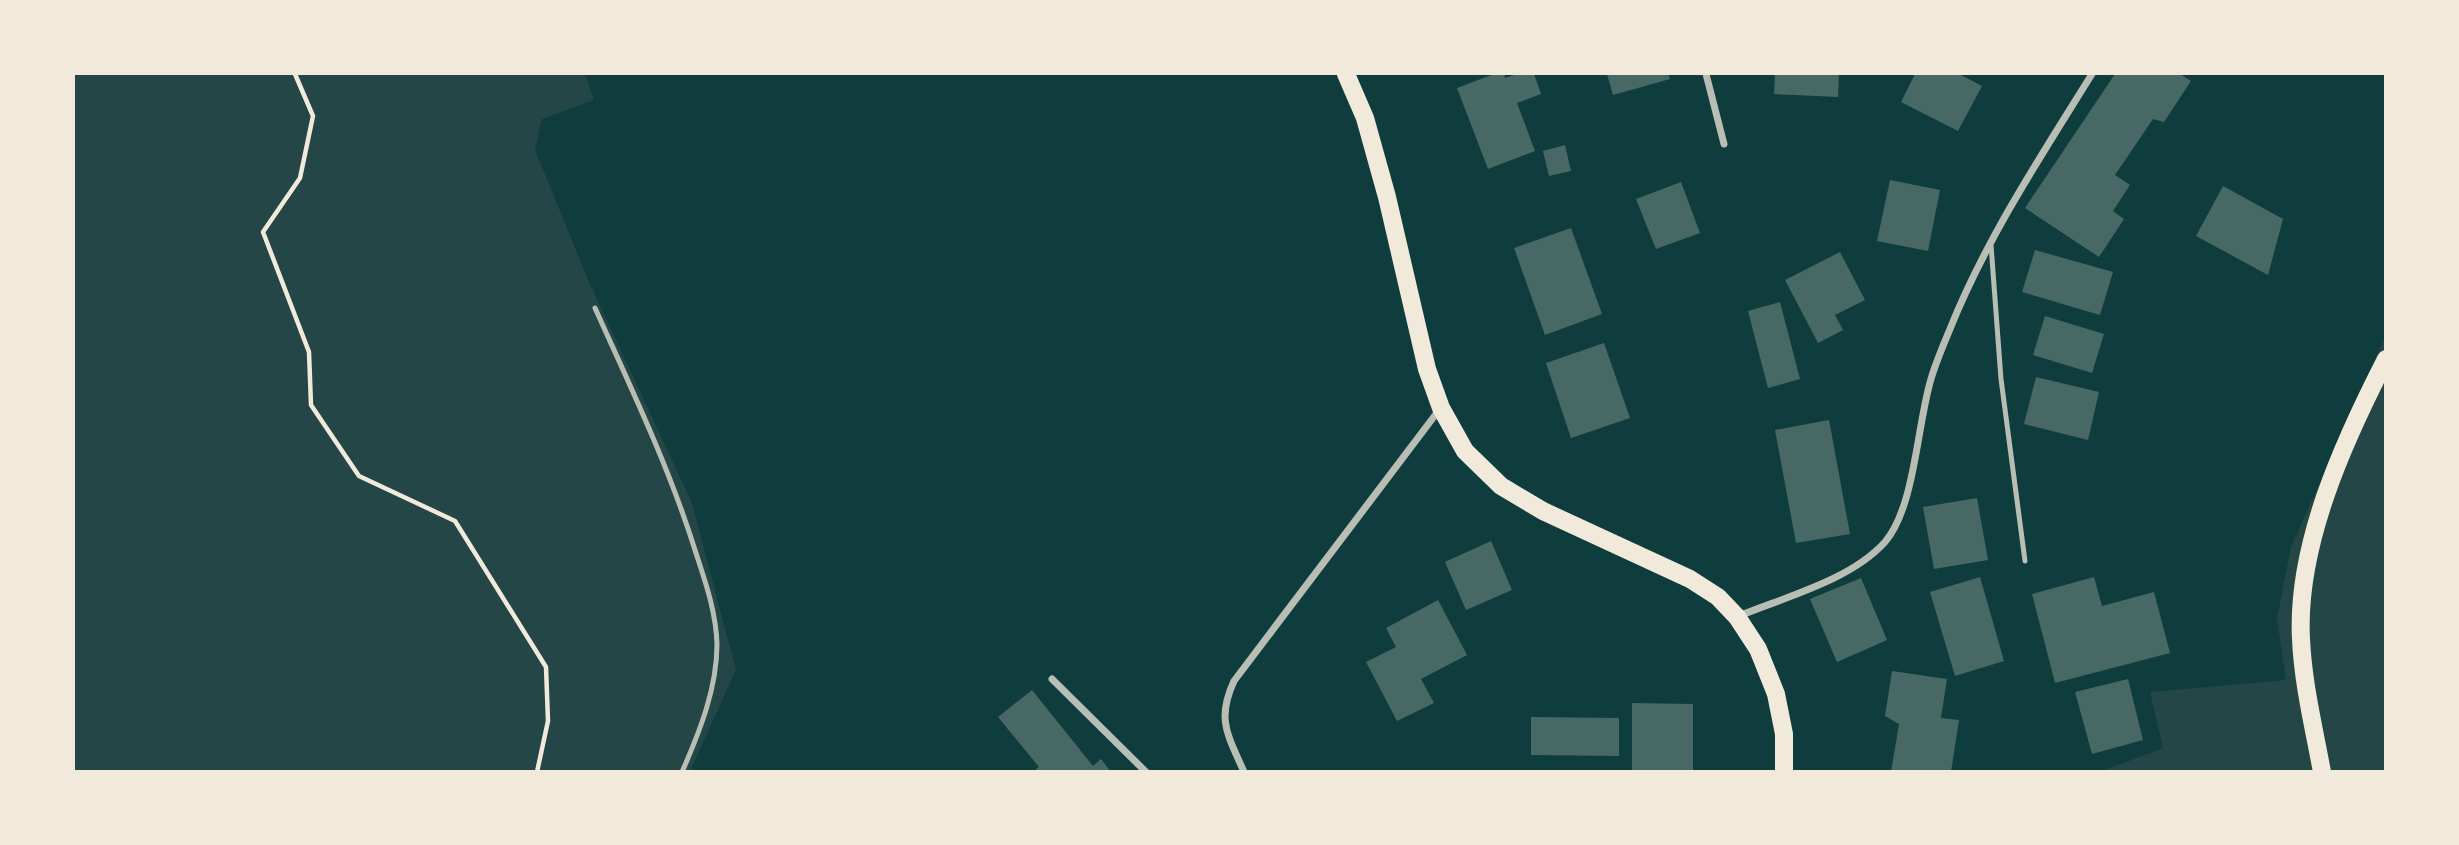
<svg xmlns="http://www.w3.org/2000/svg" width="2459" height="845" viewBox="0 0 2459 845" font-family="Karla,sans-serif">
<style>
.green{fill:#244646}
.building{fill:#486865}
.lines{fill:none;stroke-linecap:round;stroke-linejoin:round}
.path{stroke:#f1e9da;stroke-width:4.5}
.service{stroke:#b8beb3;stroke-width:5}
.minor{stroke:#b8beb3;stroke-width:7}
.primary{stroke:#f1e9da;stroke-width:18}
</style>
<rect width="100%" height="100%" fill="#0f3d3e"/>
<!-- green -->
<path class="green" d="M 74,74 L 585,74 L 594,100 L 542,119 L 535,150 L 589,282 L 692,503 L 736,670 L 690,771 L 74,771 Z
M 2385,338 L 2385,771 L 2100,772 L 2163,748 L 2150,692 L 2286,680 L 2277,619 L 2291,547 Z"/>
<!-- building -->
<path class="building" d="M 1494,74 L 1504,74 L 1505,78 L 1517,74 L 1534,74 L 1541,94 L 1517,103 L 1535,151 L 1488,169 L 1457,88 Z
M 1607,74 L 1668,74 L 1670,79 L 1613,95 Z
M 1775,74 L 1839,74 L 1838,97 L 1774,94 Z
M 1915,74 L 1959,74 L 1982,86 L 1958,131 L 1901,102 Z
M 2115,74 L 2180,74 L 2191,81 L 2164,122 L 2153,119 L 2115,175 L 2130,185 L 2113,211 L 2124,219 L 2099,257 L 2025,208 Z
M 1565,145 L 1571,171 L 1549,176 L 1543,151 Z
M 1890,180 L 1940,190 L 1928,251 L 1877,241 Z
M 1681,182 L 1700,233 L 1656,249 L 1636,199 Z
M 2223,186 L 2283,219 L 2268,275 L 2196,236 Z
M 1571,228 L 1602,314 L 1545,335 L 1514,248 Z
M 2035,250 L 2113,272 L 2100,315 L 2022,292 Z
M 1840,252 L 1865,300 L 1835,315 L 1843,330 L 1818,343 L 1785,280 Z
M 1780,302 L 1800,379 L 1768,388 L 1748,311 Z
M 2045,316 L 2104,334 L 2092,373 L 2033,355 Z
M 1604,343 L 1630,418 L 1571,438 L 1546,363 Z
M 2036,377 L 2099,392 L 2088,440 L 2024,424 Z
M 1829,420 L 1850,534 L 1796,543 L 1775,430 Z
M 1977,498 L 1988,560 L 1934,569 L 1923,507 Z
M 1491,541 L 1512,590 L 1466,610 L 1445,562 Z
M 1980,577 L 2004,661 L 1955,676 L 1930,592 Z
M 2094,577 L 2102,606 L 2154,592 L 2170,653 L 2055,683 L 2032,594 Z
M 1861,578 L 1887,640 L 1837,662 L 1810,599 Z
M 1438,600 L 1467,655 L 1421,679 L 1434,703 L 1397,721 L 1366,662 L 1396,647 L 1386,628 Z
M 1892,671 L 1947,679 L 1941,718 L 1959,720 L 1951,772 L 1891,772 L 1899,724 L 1885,716 Z
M 2128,679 L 2143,740 L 2092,754 L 2075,692 Z
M 1032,690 L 1093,766 L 1101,759 L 1111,772 L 1033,772 L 1039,767 L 998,717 Z
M 1632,703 L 1693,704 L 1693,772 L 1632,772 Z
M 1531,717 L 1619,718 L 1619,756 L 1531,755 Z"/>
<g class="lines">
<!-- path -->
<path class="path" d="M 295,74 L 313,116 L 300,178 L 263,232 L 309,352 L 311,405 L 359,476 L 455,521 L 546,667 L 548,721 L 537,772"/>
<!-- service -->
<path class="service" d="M 1991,245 L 2001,379 L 2025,561
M 595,308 C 631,388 669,467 695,550 C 705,581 716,611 717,644 C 717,688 700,731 682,772"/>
<!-- minor -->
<path class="minor" d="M 1706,74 L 1724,144
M 1739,616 C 1785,597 1851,580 1885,542 C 1915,507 1917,425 1931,379 C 1936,362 1943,346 1950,329 C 1986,239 2041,156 2092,74
M 1052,679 L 1146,772
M 1244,772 C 1228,735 1216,720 1234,681 L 1439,410"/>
<!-- primary -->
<path class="primary" d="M 1346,74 L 1365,118 L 1387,197 L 1427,369 L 1441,408 L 1465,451 L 1501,486 L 1543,511 L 1690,579 L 1718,597 L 1737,617 L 1758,649 L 1776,694 L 1784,734 L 1784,772
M 2322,772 C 2314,728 2303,684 2301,639 C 2296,545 2344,441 2386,359"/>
</g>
<!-- border -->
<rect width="2459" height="845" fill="none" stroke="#f1e9da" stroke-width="150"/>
</svg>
